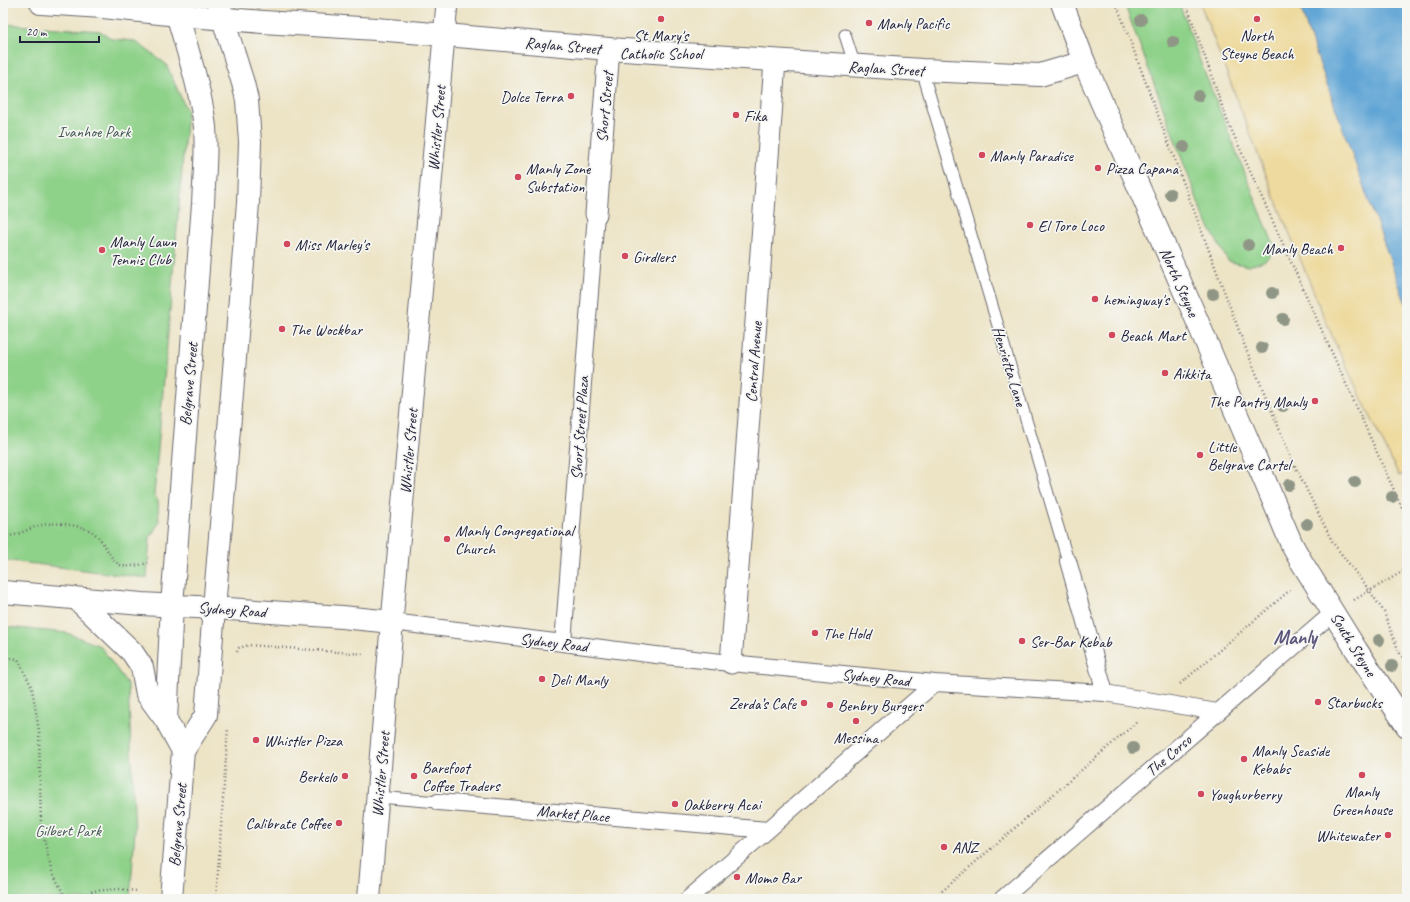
<svg xmlns="http://www.w3.org/2000/svg" width="1410" height="902" viewBox="0 0 1410 902" font-family="Caveat,sans-serif">
<style>
.green{fill:#8ed189;stroke:#587a62}
.sand{fill:#eeda9e;stroke:#887e6c}
.water{fill:#60a5d5;stroke:#416488}
.lines{fill:none;stroke-linecap:round;stroke-linejoin:round}
.service-casing{stroke:#69666c;stroke-width:13}
.pedestrian-casing{stroke:#69666c;stroke-width:18}
.minor-casing{stroke:#69666c;stroke-width:23}
.tertiary-casing{stroke:#69666c;stroke-width:24}
.secondary-casing{stroke:#69666c;stroke-width:24}
.primary-casing{stroke:#69666c;stroke-width:24}
.path{stroke:#69666c;stroke-width:2.5;stroke-dasharray:1 3;stroke-linecap:butt}
.service{stroke:#fff;stroke-width:11}
.pedestrian{stroke:#fff;stroke-width:16}
.minor{stroke:#fff;stroke-width:21}
.tertiary{stroke:#fff;stroke-width:22}
.secondary{stroke:#fff;stroke-width:22}
.primary{stroke:#fff;stroke-width:22}
.tree{fill:#8f9686}
.poi-dot{fill:#d1495b;stroke:#f6f6f2;stroke-width:1.5}
.labels{text-anchor:middle;stroke-width:3.5;stroke-linejoin:round;paint-order:stroke}
.poi-label{font-size:16px;fill:#22223b;stroke:#f6f6f2;text-anchor:start}
.street-label{font-size:16px;fill:#22223b;stroke:#f6f6f2}
.park-label{font-size:16px;fill:#425752;stroke:#f6f6f2}
.district-label{font-size:20px;font-weight:bold;fill:#5b557b;stroke:#f6f6f2}
</style>
<rect width="100%" height="100%" fill="#f6f6f2"/>
<filter id="ink" filterUnits="userSpaceOnUse"><feTurbulence type="fractalNoise" baseFrequency=".025" numOctaves="2"/><feDisplacementMap in="SourceGraphic" scale="8" xChannelSelector="R" yChannelSelector="G"/><feConvolveMatrix kernelMatrix="1 2 1 2 8 2 1 2 1" color-interpolation-filters="sRGB"/></filter>
<filter id="wash" filterUnits="userSpaceOnUse"><feTurbulence type="fractalNoise" baseFrequency=".012" numOctaves="4" result="noise"/><feDisplacementMap in="SourceGraphic" scale="16" xChannelSelector="R" yChannelSelector="G"/><feGaussianBlur stdDeviation="0.9" result="paint"/><feColorMatrix in="noise" values="0 0 0 0 0 0 0 0 0 0 0 0 0 0 0 0 0 1.4 0 .05"/><feComposite in="paint" operator="in"/></filter>
<g filter="url(#wash)">
<rect width="100%" height="100%" fill="#ede4c6"/>
<!-- green -->
<path class="green" d="M 1124,3 L 1179,3 L 1202,66 L 1273,243 L 1273,253 L 1264,261 L 1248,266 L 1228,261 L 1204,218 Z
M 3,24 L 100,31 L 112,39 L 135,41 L 166,64 L 187,111 L 154,496 L 158,500 L 159,523 L 150,537 L 147,578 L 3,560 Z
M 7,627 L 67,633 L 100,646 L 128,685 L 135,831 L 130,899 L 3,899 L 3,682 Z"/>
<!-- sand -->
<path class="sand" d="M 1200,3 L 1305,3 L 1309,34 L 1404,299 L 1407,305 L 1407,472 L 1399,476 L 1335,343 L 1274,196 Z"/>
<!-- water -->
<path class="water" d="M 1299,3 L 1407,3 L 1407,305 L 1404,299 L 1309,34 Z"/>
</g>
<g filter="url(#ink)">
<g class="lines">
<!-- service casing -->
<g class="service-casing">
<path id="service" d="M 845,35 L 855,66
M 922,70 L 1068,561
M 378,797 L 438,802"/>
</g>
<!-- pedestrian casing -->
<g class="pedestrian-casing">
<path id="pedestrian" d="M 1068,561 L 1105,693
M 392,622 L 563,643 L 656,655 L 731,663 L 935,683 L 1105,693 L 1217,712
M 563,643 L 596,214
M 438,802 L 768,830
M 688,899 L 768,830 L 935,683
M 1002,899 L 1334,612"/>
</g>
<!-- minor casing -->
<g class="minor-casing">
<path id="minor" d="M 596,214 L 609,49
M 392,622 L 447,3
M 731,663 L 775,61"/>
</g>
<!-- tertiary casing -->
<g class="tertiary-casing">
<path id="tertiary" d="M 41,3 L 103,7 L 178,15
M 1084,62 L 1196,318 L 1292,545 L 1301,561 L 1357,651 L 1407,726
M 214,608 L 342,617 L 392,622 L 369,899"/>
</g>
<!-- secondary casing -->
<g class="secondary-casing">
<path id="secondary" d="M 178,15 L 263,22 L 376,29 L 609,49 L 922,70 L 1040,75 L 1084,62 L 1062,3
M 77,599 L 132,652 L 142,667 L 147,694 L 166,720 L 183,751
M 166,720 L 172,605
M 171,899 L 183,751 L 206,715 L 214,608"/>
</g>
<!-- primary casing -->
<g class="primary-casing">
<path id="primary" d="M 3,592 L 142,604 L 214,608 L 248,203 L 250,142 L 247,100 L 243,83 L 218,3
M 172,605 L 203,204 C 204,179 207,153 205,127 C 200,85 185,44 174,3"/>
</g>
<!-- path -->
<path class="path" d="M 1116,3 L 1244,344 L 1293,462 L 1333,543 L 1369,590 L 1384,612 L 1399,652 L 1407,665
M 1186,3 L 1227,120 L 1407,519
M 3,536 C 13,537 23,532 32,528 C 49,521 69,523 86,529 C 107,536 107,562 123,566 C 131,567 140,565 148,563
M 1354,600 L 1407,569
M 237,652 L 239,648 L 249,645 L 364,654
M 3,657 L 18,659 L 32,688 L 39,731 L 41,826 L 51,869 L 66,899
M 1180,684 L 1290,590
M 77,899 L 93,891 L 118,889 L 138,891
M 216,899 L 228,728
M 933,899 L 1138,721"/>
<!-- service -->
<use href="#service" class="service"/>
<!-- pedestrian -->
<use href="#pedestrian" class="pedestrian"/>
<!-- minor -->
<use href="#minor" class="minor"/>
<!-- tertiary -->
<use href="#tertiary" class="tertiary"/>
<!-- secondary -->
<use href="#secondary" class="secondary"/>
<!-- primary -->
<use href="#primary" class="primary"/>
</g>
<!-- trees -->
<g class="tree">
<circle cx="1141" cy="20" r="6"/>
<circle cx="1173" cy="42" r="6"/>
<circle cx="1198" cy="96" r="6"/>
<circle cx="1184" cy="147" r="6"/>
<circle cx="1170" cy="194" r="6"/>
<circle cx="1248" cy="245" r="6"/>
<circle cx="1272" cy="293" r="6"/>
<circle cx="1213" cy="294" r="6"/>
<circle cx="1283" cy="319" r="6"/>
<circle cx="1262" cy="348" r="6"/>
<circle cx="1283" cy="406" r="6"/>
<circle cx="1355" cy="482" r="6"/>
<circle cx="1289" cy="485" r="6"/>
<circle cx="1392" cy="497" r="6"/>
<circle cx="1307" cy="524" r="6"/>
<circle cx="1379" cy="640" r="6"/>
<circle cx="1392" cy="666" r="6"/>
<circle cx="1133" cy="748" r="6"/>
</g>
</g>
<!-- markers -->
<g class="poi-dot">
<circle cx="661" cy="19" r="4"/>
<circle cx="1257" cy="19" r="4"/>
<circle cx="869" cy="23" r="4"/>
<circle cx="571" cy="96" r="4"/>
<circle cx="736" cy="115" r="4"/>
<circle cx="982" cy="155" r="4"/>
<circle cx="1098" cy="168" r="4"/>
<circle cx="518" cy="177" r="4"/>
<circle cx="1030" cy="225" r="4"/>
<circle cx="287" cy="244" r="4"/>
<circle cx="1341" cy="248" r="4"/>
<circle cx="102" cy="250" r="4"/>
<circle cx="625" cy="256" r="4"/>
<circle cx="1095" cy="299" r="4"/>
<circle cx="282" cy="329" r="4"/>
<circle cx="1112" cy="335" r="4"/>
<circle cx="1165" cy="373" r="4"/>
<circle cx="1315" cy="401" r="4"/>
<circle cx="1200" cy="455" r="4"/>
<circle cx="447" cy="539" r="4"/>
<circle cx="815" cy="633" r="4"/>
<circle cx="1022" cy="641" r="4"/>
<circle cx="542" cy="679" r="4"/>
<circle cx="1318" cy="702" r="4"/>
<circle cx="804" cy="703" r="4"/>
<circle cx="830" cy="705" r="4"/>
<circle cx="856" cy="721" r="4"/>
<circle cx="256" cy="740" r="4"/>
<circle cx="1244" cy="759" r="4"/>
<circle cx="1362" cy="775" r="4"/>
<circle cx="345" cy="776" r="4"/>
<circle cx="414" cy="776" r="4"/>
<circle cx="1201" cy="794" r="4"/>
<circle cx="675" cy="804" r="4"/>
<circle cx="339" cy="823" r="4"/>
<circle cx="1388" cy="835" r="4"/>
<circle cx="944" cy="847" r="4"/>
<circle cx="737" cy="877" r="4"/>
</g>
<g class="labels">
<!-- poi labels -->
<g class="poi-label">
<text x="877" y="29">Manly Pacific</text>
<text x="661" y="41" text-anchor="middle">St Mary's<tspan x="661" dy="18">Catholic School</tspan></text>
<text x="1257" y="41" text-anchor="middle">North<tspan x="1257" dy="18">Steyne Beach</tspan></text>
<text x="563" y="102" text-anchor="end">Dolce Terra</text>
<text x="744" y="121">Fika</text>
<text x="990" y="161">Manly Paradise</text>
<text x="526" y="174">Manly Zone<tspan x="526" dy="18">Substation</tspan></text>
<text x="1106" y="174">Pizza Capana</text>
<text x="1038" y="231">El Toro Loco</text>
<text x="110" y="247">Manly Lawn<tspan x="110" dy="18">Tennis Club</tspan></text>
<text x="295" y="250">Miss Marley's</text>
<text x="1333" y="254" text-anchor="end">Manly Beach</text>
<text x="633" y="262">Girdlers</text>
<text x="1103" y="305">hemingway's</text>
<text x="290" y="335">The Wockbar</text>
<text x="1120" y="341">Beach Mart</text>
<text x="1173" y="379">Aikkita</text>
<text x="1307" y="407" text-anchor="end">The Pantry Manly</text>
<text x="1208" y="452">Little<tspan x="1208" dy="18">Belgrave Cartel</tspan></text>
<text x="455" y="536">Manly Congregational<tspan x="455" dy="18">Church</tspan></text>
<text x="823" y="639">The Hold</text>
<text x="1030" y="647">Ser-Bar Kebab</text>
<text x="550" y="685">Deli Manly</text>
<text x="1326" y="708">Starbucks</text>
<text x="796" y="709" text-anchor="end">Zerda’s Cafe</text>
<text x="838" y="711">Benbry Burgers</text>
<text x="856" y="743" text-anchor="middle">Messina</text>
<text x="264" y="746">Whistler Pizza</text>
<text x="1252" y="756">Manly Seaside<tspan x="1252" dy="18">Kebabs</tspan></text>
<text x="422" y="773">Barefoot<tspan x="422" dy="18">Coffee Traders</tspan></text>
<text x="337" y="782" text-anchor="end">Berkelo</text>
<text x="1362" y="797" text-anchor="middle">Manly<tspan x="1362" dy="18">Greenhouse</tspan></text>
<text x="1209" y="800">Youghurberry</text>
<text x="683" y="810">Oakberry Acai</text>
<text x="331" y="829" text-anchor="end">Calibrate Coffee</text>
<text x="1380" y="841" text-anchor="end">Whitewater</text>
<text x="952" y="853">ANZ</text>
<text x="745" y="883">Momo Bar</text>
</g>
<!-- street labels -->
<g class="street-label">
<text transform="translate(563 45) rotate(5)" y="6">Raglan Street</text>
<text transform="translate(886 68) rotate(3)" y="6">Raglan Street</text>
<text transform="translate(604 107) rotate(-85)" y="6">Short Street</text>
<text transform="translate(436 128) rotate(-85)" y="6">Whistler Street</text>
<text transform="translate(1180 282) rotate(66)" y="6">North Steyne</text>
<text transform="translate(753 362) rotate(-86)" y="6">Central Avenue</text>
<text transform="translate(1010 366) rotate(73)" y="6">Henrietta Lane</text>
<text transform="translate(188 384) rotate(-85)" y="6">Belgrave Street</text>
<text transform="translate(579 428) rotate(-86)" y="6">Short Street Plaza</text>
<text transform="translate(408 451) rotate(-85)" y="6">Whistler Street</text>
<text transform="translate(232 609) rotate(4)" y="6">Sydney Road</text>
<text transform="translate(554 642) rotate(7)" y="6">Sydney Road</text>
<text transform="translate(1354 644) rotate(58)" y="6">South Steyne</text>
<text transform="translate(876 677) rotate(6)" y="6">Sydney Road</text>
<text transform="translate(1168 755) rotate(-41)" y="6">The Corso</text>
<text transform="translate(380 774) rotate(-85)" y="6">Whistler Street</text>
<text transform="translate(573 813) rotate(5)" y="6">Market Place</text>
<text transform="translate(177 825) rotate(-85)" y="6">Belgrave Street</text>
</g>
<!-- park labels -->
<g class="park-label">
<text x="94" y="137">Ivanhoe Park</text>
<text x="68" y="836">Gilbert Park</text>
</g>
<!-- district labels -->
<g class="district-label">
<text x="1295" y="644">Manly</text>
</g>
</g>
<!-- margin -->
<rect width="1410" height="902" fill="none" stroke="#f6f6f2" stroke-width="16"/>
<!-- scale -->
<path d="M20 36v6h79v-6" fill="none" stroke="#22223b" stroke-width="2"/>
<text x="26" y="36" font-size="12" fill="#22223b" stroke="#f6f6f2" stroke-width="3" paint-order="stroke">20 m</text>
</svg>
